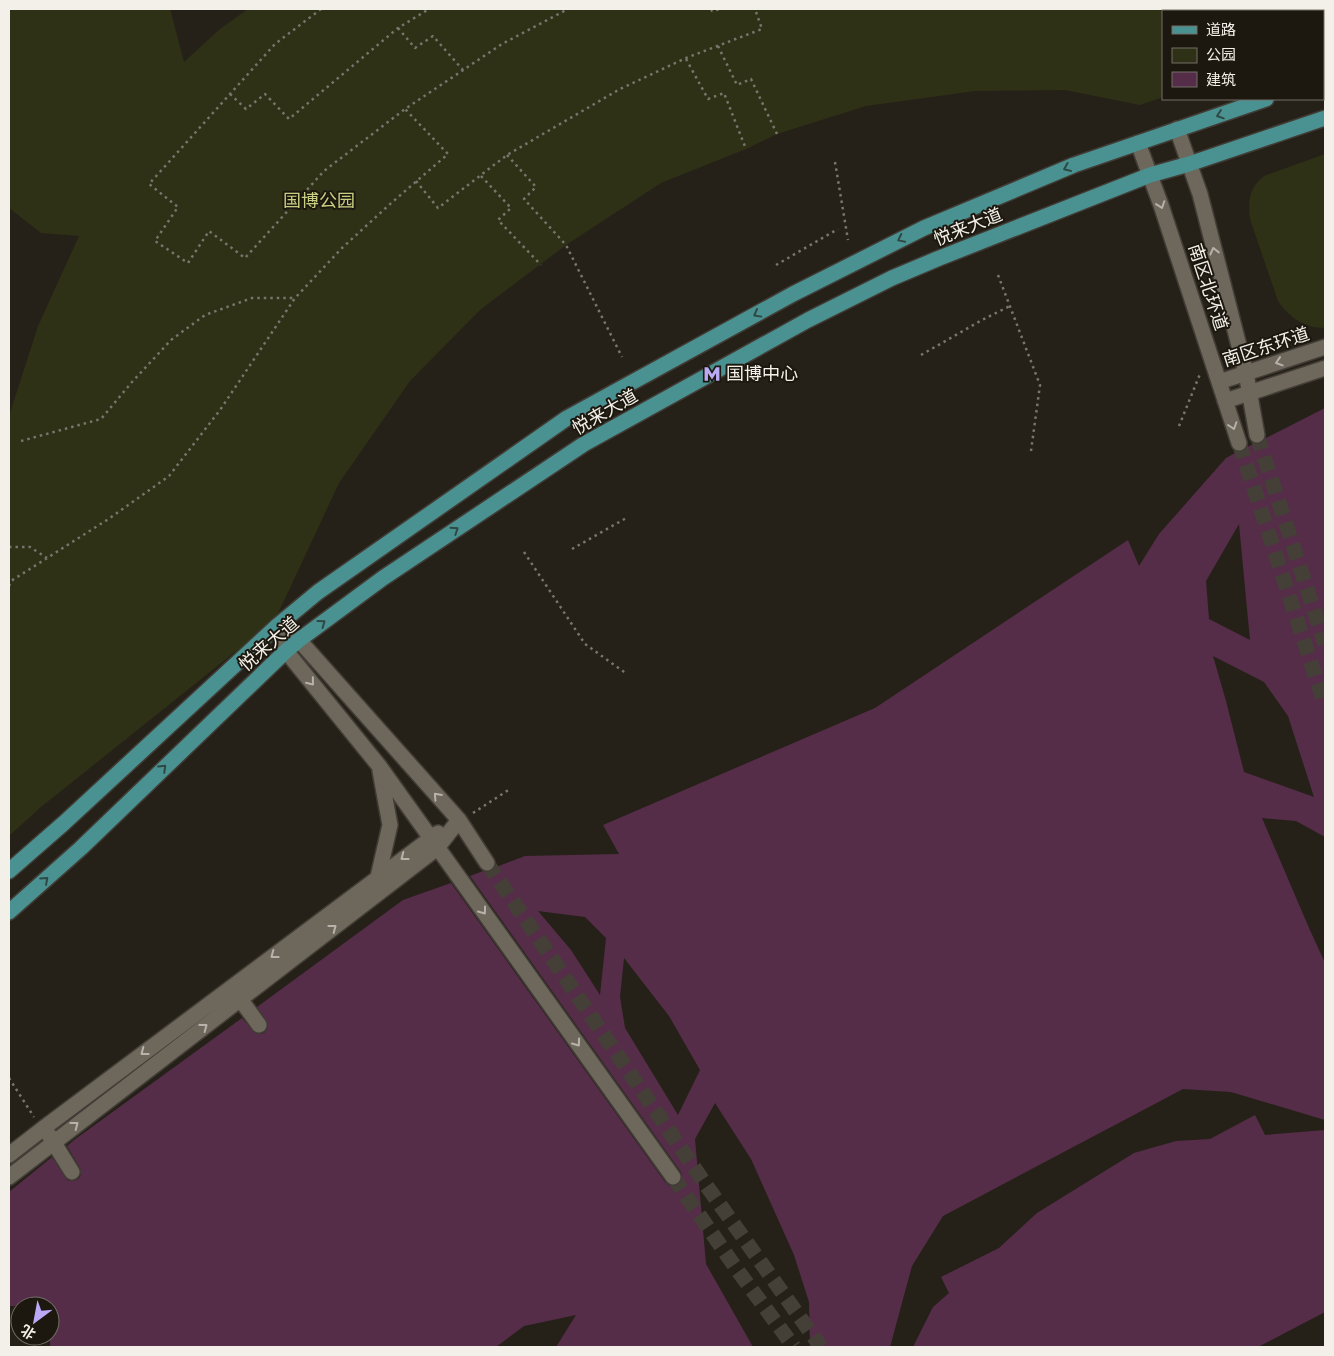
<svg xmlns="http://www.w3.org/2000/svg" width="1334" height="1356" viewBox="0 0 1334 1356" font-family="'Alegreya Sans','Noto Sans SC',sans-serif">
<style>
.green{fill:#2e3116}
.building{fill:#552d49;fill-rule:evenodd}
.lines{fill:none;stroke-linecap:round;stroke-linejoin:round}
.minor-tunnel{stroke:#454037;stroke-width:15;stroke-dasharray:15 8;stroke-linecap:butt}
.minor-casing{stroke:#413d36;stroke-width:18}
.major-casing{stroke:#413d36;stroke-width:18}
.path{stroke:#79756d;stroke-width:2.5;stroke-dasharray:2.5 4;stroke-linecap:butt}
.minor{stroke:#6d675c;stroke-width:15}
.major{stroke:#4a9292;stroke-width:15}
.oneway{stroke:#2e4943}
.oneway2{stroke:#b7b2aa}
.labels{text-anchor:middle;stroke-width:4;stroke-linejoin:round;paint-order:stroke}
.park-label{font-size:18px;fill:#c6cf81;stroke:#1c180f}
.street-label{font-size:18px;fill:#f3f0e9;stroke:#1c180f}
.poi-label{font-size:18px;fill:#f3f0e9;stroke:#1c180f;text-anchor:start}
</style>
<rect width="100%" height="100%" fill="#262118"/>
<!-- green -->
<path class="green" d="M 9,9 L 170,9 L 184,62 L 220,29 L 248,9 L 1325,9 L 1325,44 L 1323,45 L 1323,11 L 1163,11 L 1163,97 L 1140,105 L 1065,90 L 975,91 L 866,106 L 777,134 L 746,149 L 661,183 L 566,245 L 480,310 L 410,381 L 339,483 L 275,620 L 41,807 L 9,836 L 9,416 L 38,326 L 79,236 L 41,233 L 9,208 Z
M 1325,154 L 1325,328 C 1304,328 1289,317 1278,301 L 1250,219 C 1248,200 1249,188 1264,176 Z"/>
<!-- building -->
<path class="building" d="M 1325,408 L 1325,837 L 1296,821 L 1262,818 L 1309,928 L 1325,963 L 1325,1120 L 1231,1092 L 1183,1089 L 943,1216 L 912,1266 L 890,1347 L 810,1347 L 809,1302 L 794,1255 L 751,1159 L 715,1103 L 695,1139 L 706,1264 L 753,1347 L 556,1347 L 576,1315 L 524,1326 L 496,1347 L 50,1347 L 50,1306 L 9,1306 L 9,1192 L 52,1157 L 67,1180 L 72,1181 L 77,1180 L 80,1177 L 81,1172 L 80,1168 L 67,1146 L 74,1140 L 242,1018 L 255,1033 L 260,1034 L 264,1033 L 267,1029 L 268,1024 L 257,1007 L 403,900 L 451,883 L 665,1182 L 670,1186 L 674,1186 L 678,1185 L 682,1180 L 682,1176 L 681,1172 L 470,876 L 483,871 L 487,872 L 492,871 L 496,867 L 525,856 L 619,854 L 603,825 L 875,708 L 1128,540 L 1139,566 L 1159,534 L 1226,458 L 1237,452 L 1242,452 L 1247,447 L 1254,444 L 1258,444 L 1263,442 L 1266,438 ZM 1239,524 L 1244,577 L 1250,640 L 1209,619 L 1206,581 ZM 1213,656 L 1264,682 L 1288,716 L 1314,797 L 1244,772 L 1226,701 ZM 538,911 L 585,917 L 606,938 L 600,995 L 571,950 ZM 624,958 L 669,1016 L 700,1070 L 678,1115 L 625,1028 L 620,997 Z
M 1255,1115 L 1265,1135 L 1325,1130 L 1325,1312 L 1258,1347 L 913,1347 L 933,1307 L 949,1293 L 941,1277 L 999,1248 L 1037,1213 L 1134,1153 L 1176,1141 L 1210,1139 Z"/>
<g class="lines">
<!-- minor-tunnel -->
<path class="minor-tunnel" d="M 1257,435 L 1325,644
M 1239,443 L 1325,705
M 487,863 L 706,1185 L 821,1347
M 673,1177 L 738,1271 L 794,1347"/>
<!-- minor casing -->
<g class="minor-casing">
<path id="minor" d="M 1177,129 L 1200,194 L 1246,373 L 1257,435
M 1138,143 L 1161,205 L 1239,443
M 1219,382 L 1325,347
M 1225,401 L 1325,368
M 277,626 L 286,651 L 380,767 L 673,1177
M 277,626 L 299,640 L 459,820 L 487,863
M 378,877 L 390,825 L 380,771
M 235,992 L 259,1025
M 49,1135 L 72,1172
M 9,1155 L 45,1127 L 438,833
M 9,1177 L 437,848 L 459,820"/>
</g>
<!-- major casing -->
<g class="major-casing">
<path id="major" d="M 1323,79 L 1325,78
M 9,871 L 64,823 L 277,626 L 318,592 L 567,418 L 793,294 L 924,228 L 1074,165 L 1266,99
M 9,912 L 81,848 L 286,651 L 299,640 L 383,578 L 584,444 L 808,320 L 892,278 L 937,259 L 1150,175 L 1189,164 L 1325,118"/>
</g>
<!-- path -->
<path class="path" d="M 321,9 L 275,44 L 149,184 L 178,207 L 155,241 L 188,263 L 209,231 L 245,258 L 324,171 L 405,109 L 502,44 L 568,9
M 711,9 L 712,11 L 721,9
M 398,28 L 415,48 L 433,36 L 463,70
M 718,46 L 737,85 L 751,79 L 777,134
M 686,59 L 708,99 L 724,93 L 746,149
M 230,94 L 246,109 L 265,94 L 289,119 L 398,28 L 429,9
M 507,155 L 536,187 L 524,199 L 566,245 L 622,357
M 835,162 L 848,240
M 481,176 L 511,208 L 498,220 L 541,265
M 416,181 L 438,208 L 507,155 L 620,89 L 686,58 L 762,29 L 755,9
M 776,265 L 838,229
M 998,275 L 1040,385 L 1031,451
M 921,355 L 982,320 L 1010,306
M 1179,426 L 1200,374
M 21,441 L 101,419 L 132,382 L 171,340 L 205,315 L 252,298 L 295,298
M 9,547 L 30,547 L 47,558
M 572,549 L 628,517
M 524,552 L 585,644 L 627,674
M 9,586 L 11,581 L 110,518 L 169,476 L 220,410 L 295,298 L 342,248 L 389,205 L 448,154 L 405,109
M 473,813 L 510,789
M 9,1078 L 34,1117"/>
<!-- minor -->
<use href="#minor" class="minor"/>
<!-- major -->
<use href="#major" class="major"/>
</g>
<!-- one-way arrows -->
<defs><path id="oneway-chevron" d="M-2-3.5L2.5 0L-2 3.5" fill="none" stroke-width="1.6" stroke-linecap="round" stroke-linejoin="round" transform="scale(1.25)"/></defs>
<g class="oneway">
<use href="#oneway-chevron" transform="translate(1220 115) rotate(161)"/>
<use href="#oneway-chevron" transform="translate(1067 168) rotate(157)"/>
<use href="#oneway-chevron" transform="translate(901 239) rotate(154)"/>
<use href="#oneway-chevron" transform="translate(757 314) rotate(151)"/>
<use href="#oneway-chevron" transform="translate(455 530) rotate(-34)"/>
<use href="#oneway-chevron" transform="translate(322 623) rotate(-36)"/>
<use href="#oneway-chevron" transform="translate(163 768) rotate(-44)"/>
<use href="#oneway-chevron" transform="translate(45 880) rotate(-42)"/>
</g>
<g class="oneway2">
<use href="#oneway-chevron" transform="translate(1161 205) rotate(71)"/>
<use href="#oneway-chevron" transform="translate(1214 251) rotate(-104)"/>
<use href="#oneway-chevron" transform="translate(1279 362) rotate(162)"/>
<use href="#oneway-chevron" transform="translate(1233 426) rotate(72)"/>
<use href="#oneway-chevron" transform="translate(311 682) rotate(51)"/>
<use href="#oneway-chevron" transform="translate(437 796) rotate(-132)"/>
<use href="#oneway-chevron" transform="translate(404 857) rotate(143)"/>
<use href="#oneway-chevron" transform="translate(483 911) rotate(54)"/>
<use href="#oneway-chevron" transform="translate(333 928) rotate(-37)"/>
<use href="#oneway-chevron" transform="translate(274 955) rotate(143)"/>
<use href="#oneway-chevron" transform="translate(204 1027) rotate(-37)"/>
<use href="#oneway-chevron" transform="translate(577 1043) rotate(54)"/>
<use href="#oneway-chevron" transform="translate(144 1052) rotate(143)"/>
<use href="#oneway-chevron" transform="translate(75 1125) rotate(-37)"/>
</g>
<!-- icons -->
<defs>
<g id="metro-bare" transform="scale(1.35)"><path d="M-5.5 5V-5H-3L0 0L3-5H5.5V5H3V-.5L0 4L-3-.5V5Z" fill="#baaaf6" stroke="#1c180f" stroke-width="2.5" paint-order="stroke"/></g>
</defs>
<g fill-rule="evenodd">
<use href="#metro-bare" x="712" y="374"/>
</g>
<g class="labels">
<!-- park labels -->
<g class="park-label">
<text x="319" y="207">国博公园</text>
</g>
<!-- street labels -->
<g class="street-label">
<text transform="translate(968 227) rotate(-22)" y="6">悦来大道</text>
<text transform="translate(1208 287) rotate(72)" y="6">南区北环道</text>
<text transform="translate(1266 347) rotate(-18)" y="6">南区东环道</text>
<text transform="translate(605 412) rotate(-30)" y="6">悦来大道</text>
<text transform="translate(269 644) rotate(-41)" y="6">悦来大道</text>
</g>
<!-- poi labels -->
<g class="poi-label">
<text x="726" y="380">国博中心</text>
</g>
</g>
<!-- border -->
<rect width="1334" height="1356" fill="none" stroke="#f3f0e9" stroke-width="20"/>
<!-- legend -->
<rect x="1162" y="10" width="162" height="90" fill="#1c180f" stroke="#726e66"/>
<rect x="1172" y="26" width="25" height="8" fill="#4a9292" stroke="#726e66"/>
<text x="1206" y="35" font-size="15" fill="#f3f0e9">道路</text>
<rect x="1172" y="48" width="25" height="15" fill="#2e3116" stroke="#726e66"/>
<text x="1206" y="60" font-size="15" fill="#f3f0e9">公园</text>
<rect x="1172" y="72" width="25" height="15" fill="#552d49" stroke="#726e66"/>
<text x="1206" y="85" font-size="15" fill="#f3f0e9">建筑</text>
<!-- north arrow -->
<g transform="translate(35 1321) rotate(212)"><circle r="24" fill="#1c180f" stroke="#726e66"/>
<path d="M0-4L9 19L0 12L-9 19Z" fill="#baaaf6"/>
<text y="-8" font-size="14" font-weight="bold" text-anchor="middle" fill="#f3f0e9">北</text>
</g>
</svg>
